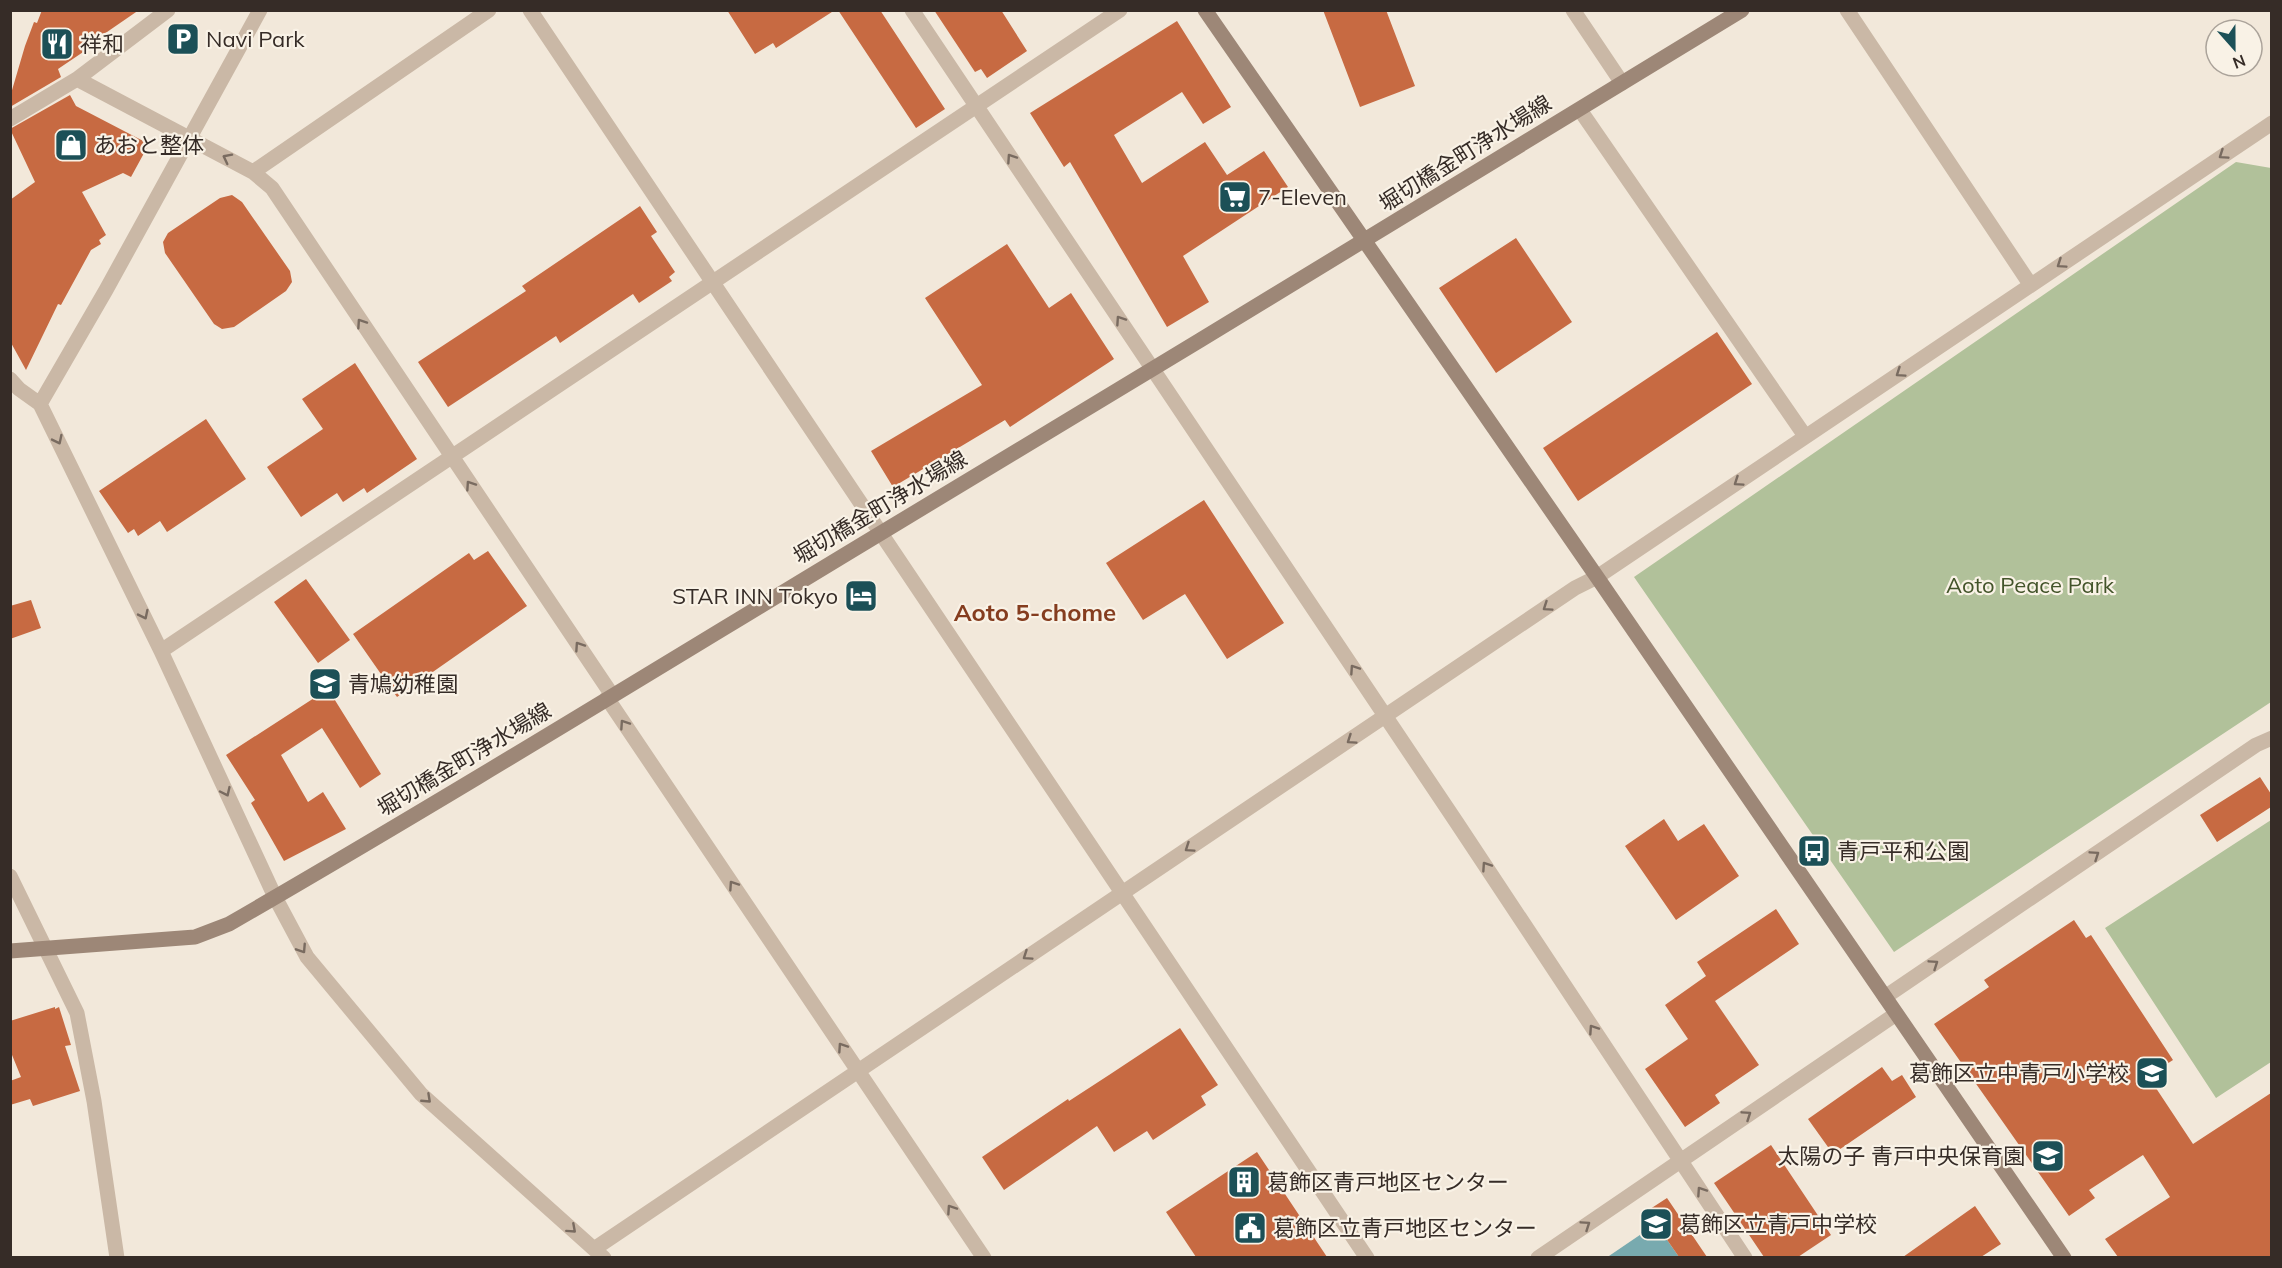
<svg xmlns="http://www.w3.org/2000/svg" width="2282" height="1268" viewBox="0 0 2282 1268" font-family="Mulish,'Noto Sans JP',sans-serif">
<style>
.green{fill:#b1c19a}
.water{fill:#78aaaf}
.building{fill:#c76a42}
.lines{fill:none;stroke-linecap:round;stroke-linejoin:round}
.street{stroke:#cab8a6;stroke-width:15}
.secondary{stroke:#9d8777;stroke-width:15}
.oneway{stroke:#796b60}
.labels{text-anchor:middle;stroke-width:4.5;stroke-linejoin:round;paint-order:stroke}
.poi-label{font-size:22px;fill:#362c27;stroke:#f9f2e6;text-anchor:start}
.street-label{font-size:22px;fill:#362c27;stroke:#f9f2e6}
.park-label{font-size:22px;fill:#43542a;stroke:#f9f2e6}
.neighbourhood-label{font-size:24px;font-weight:bold;fill:#853d1f;stroke:#f9f2e6}
</style>
<rect width="100%" height="100%" fill="#f2e8da"/>
<!-- green -->
<path class="green" d="M 2236,162 L 2271,168 L 2271,702 L 1894,952 L 1634,577 Z
M 2271,820 L 2271,1062 L 2216,1098 L 2105,928 Z"/>
<!-- water -->
<path class="water" d="M 1656,1224 L 1679,1257 L 1606,1258 Z"/>
<!-- building -->
<path class="building" d="M 42,10 L 139,10 L 91,43 L 95,44 L 58,69 L 61,77 L 10,107 L 10,97 L 25,46 L 34,22 L 37,23 Z
M 727,10 L 835,10 L 776,48 L 773,43 L 755,54 Z
M 838,10 L 880,10 L 945,109 L 916,128 Z
M 934,10 L 1001,10 L 1027,51 L 987,78 L 981,69 L 975,72 Z
M 1323,10 L 1386,10 L 1415,86 L 1360,107 Z
M 1177,21 L 1231,107 L 1203,124 L 1182,92 L 1114,135 L 1142,183 L 1205,142 L 1227,175 L 1264,151 L 1288,187 L 1183,256 L 1209,302 L 1167,327 L 1070,162 L 1064,167 L 1030,113 Z
M 70,95 L 76,106 L 149,144 L 131,177 L 123,173 L 82,192 L 106,235 L 99,240 L 101,244 L 91,250 L 61,305 L 58,304 L 26,370 L 10,341 L 10,200 L 35,182 L 10,129 Z
M 232,195 L 242,202 L 290,271 L 292,282 L 286,291 L 234,327 L 222,329 L 214,324 L 165,253 L 163,242 L 168,233 L 220,198 Z
M 640,206 L 657,232 L 651,236 L 675,272 L 669,277 L 672,281 L 639,303 L 633,294 L 560,343 L 556,336 L 448,407 L 418,362 L 526,291 L 522,286 Z
M 1516,238 L 1572,322 L 1496,373 L 1439,288 Z
M 1007,244 L 1049,308 L 1071,293 L 1114,359 L 1010,427 L 1005,420 L 893,487 L 871,451 L 982,385 L 925,298 Z
M 1717,332 L 1752,384 L 1578,501 L 1543,448 Z
M 355,363 L 417,459 L 367,493 L 364,488 L 343,502 L 337,493 L 301,517 L 267,467 L 323,429 L 302,399 Z
M 206,419 L 246,479 L 167,532 L 160,521 L 138,536 L 134,529 L 128,533 L 99,491 Z
M 1204,500 L 1284,623 L 1227,659 L 1185,594 L 1143,620 L 1106,563 Z
M 488,551 L 527,606 L 397,697 L 353,634 L 469,553 L 474,560 Z
M 306,579 L 350,640 L 318,663 L 274,602 Z
M 31,600 L 41,628 L 10,639 L 10,606 Z
M 328,689 L 381,774 L 360,788 L 322,728 L 281,755 L 308,802 L 323,792 L 346,829 L 284,861 L 251,803 L 255,800 L 226,755 Z
M 2260,777 L 2271,794 L 2271,807 L 2217,842 L 2200,815 Z
M 1664,819 L 1678,841 L 1704,824 L 1739,876 L 1676,920 L 1625,846 Z
M 1776,909 L 1799,944 L 1715,1001 L 1759,1065 L 1715,1095 L 1720,1103 L 1685,1127 L 1645,1069 L 1688,1039 L 1665,1005 L 1706,976 L 1697,962 Z
M 2074,920 L 2086,938 L 2091,935 L 2173,1060 L 2148,1076 L 2193,1144 L 2271,1093 L 2271,1257 L 2118,1257 L 2105,1239 L 2170,1197 L 2143,1155 L 2089,1190 L 2095,1198 L 2069,1216 L 1934,1024 L 1989,987 L 1984,980 Z
M 55,1007 L 55,1009 L 59,1007 L 71,1045 L 65,1046 L 80,1091 L 33,1106 L 30,1099 L 10,1105 L 10,1081 L 21,1077 L 10,1050 L 10,1021 Z
M 1180,1028 L 1218,1085 L 1201,1096 L 1206,1105 L 1153,1140 L 1147,1131 L 1114,1152 L 1097,1126 L 1004,1190 L 982,1157 L 1068,1099 L 1069,1101 L 1109,1075 Z
M 1882,1067 L 1892,1081 L 1902,1075 L 1916,1097 L 1833,1154 L 1808,1119 Z
M 1771,1145 L 1831,1235 L 1798,1257 L 1764,1257 L 1714,1183 Z
M 1257,1152 L 1327,1257 L 1196,1257 L 1166,1212 Z
M 1667,1198 L 1707,1257 L 1679,1257 L 1647,1211 Z
M 1975,1206 L 2001,1244 L 1981,1257 L 1903,1257 Z"/>
<g class="lines">
<!-- street -->
<path class="street" d="M 530,10 L 1367,1258
M 912,10 L 1457,823 L 1745,1258
M 1573,10 L 1622,83
M 1847,10 L 2030,284
M 77,79 L 253,172 L 272,188 L 612,695
M 1580,110 L 1805,436
M 10,119 L 77,79 L 168,10
M 253,172 L 489,10
M 10,379 L 19,389 L 40,404 L 161,651 L 275,897 L 307,957 L 421,1094 L 604,1258
M 40,404 L 106,290 L 260,10
M 161,651 L 1120,10
M 607,698 L 984,1258
M 10,876 L 77,1013 L 94,1101 L 117,1258
M 1885,997 L 2256,745 L 2272,738
M 594,1249 L 1575,588 L 1597,577 L 2272,123
M 1538,1258 L 1896,1014"/>
<!-- secondary -->
<path class="secondary" d="M 1205,10 L 1597,577 L 2064,1258
M 10,951 L 195,937 L 229,924 C 447,798 661,666 876,536 C 1165,361 1454,188 1742,10"/>
</g>
<!-- one-way arrows -->
<defs><path id="oneway-chevron" d="M-2-3.5L2.5 0L-2 3.5" fill="none" stroke-width="1.6" stroke-linecap="round" stroke-linejoin="round" transform="scale(1.5)"/></defs>
<g class="oneway">
<use href="#oneway-chevron" transform="translate(2223 155) rotate(146)"/>
<use href="#oneway-chevron" transform="translate(227 158) rotate(-153)"/>
<use href="#oneway-chevron" transform="translate(1011 158) rotate(-124)"/>
<use href="#oneway-chevron" transform="translate(2061 264) rotate(146)"/>
<use href="#oneway-chevron" transform="translate(1120 320) rotate(-124)"/>
<use href="#oneway-chevron" transform="translate(361 323) rotate(-124)"/>
<use href="#oneway-chevron" transform="translate(1900 373) rotate(146)"/>
<use href="#oneway-chevron" transform="translate(58 440) rotate(64)"/>
<use href="#oneway-chevron" transform="translate(1738 482) rotate(146)"/>
<use href="#oneway-chevron" transform="translate(470 485) rotate(-124)"/>
<use href="#oneway-chevron" transform="translate(1547 607) rotate(146)"/>
<use href="#oneway-chevron" transform="translate(144 615) rotate(64)"/>
<use href="#oneway-chevron" transform="translate(579 646) rotate(-124)"/>
<use href="#oneway-chevron" transform="translate(1354 669) rotate(-124)"/>
<use href="#oneway-chevron" transform="translate(624 724) rotate(-124)"/>
<use href="#oneway-chevron" transform="translate(1351 740) rotate(146)"/>
<use href="#oneway-chevron" transform="translate(226 792) rotate(65)"/>
<use href="#oneway-chevron" transform="translate(1189 848) rotate(146)"/>
<use href="#oneway-chevron" transform="translate(2095 855) rotate(-34)"/>
<use href="#oneway-chevron" transform="translate(1486 866) rotate(-124)"/>
<use href="#oneway-chevron" transform="translate(733 885) rotate(-124)"/>
<use href="#oneway-chevron" transform="translate(302 949) rotate(57)"/>
<use href="#oneway-chevron" transform="translate(1027 956) rotate(146)"/>
<use href="#oneway-chevron" transform="translate(1934 964) rotate(-34)"/>
<use href="#oneway-chevron" transform="translate(1593 1029) rotate(-124)"/>
<use href="#oneway-chevron" transform="translate(842 1047) rotate(-124)"/>
<use href="#oneway-chevron" transform="translate(427 1099) rotate(43)"/>
<use href="#oneway-chevron" transform="translate(1747 1115) rotate(-34)"/>
<use href="#oneway-chevron" transform="translate(1701 1191) rotate(-124)"/>
<use href="#oneway-chevron" transform="translate(951 1209) rotate(-124)"/>
<use href="#oneway-chevron" transform="translate(1586 1225) rotate(-34)"/>
<use href="#oneway-chevron" transform="translate(572 1229) rotate(42)"/>
</g>
<!-- icons -->
<defs>
<g id="parking-square" transform="scale(1.725)"><rect x="-9" y="-9" width="18" height="18" rx="4" fill="#1c5057" stroke="#f9f2e6"/><path d="M-3.5-5.5H1a3.5 3.5 0 0 1 0 7H-1V5.5H-3.5ZM-1-3.4V-.6H.8a1.4 1.4 0 0 0 0-2.8Z" fill="#fff"/></g>
<g id="restaurant-square" transform="scale(1.725)"><rect x="-9" y="-9" width="18" height="18" rx="4" fill="#1c5057" stroke="#f9f2e6"/><path d="M-5-6h1v4h1v-4h1v4h1v-4h1v5L-1.5 .5V6h-2V.5L-5-1ZM5-6V6H3V1.5H1.5Q1.5-4 5-6Z" fill="#fff"/></g>
<g id="shop-square" transform="scale(1.725)"><rect x="-9" y="-9" width="18" height="18" rx="4" fill="#1c5057" stroke="#f9f2e6"/><path d="M-5-2.5h2.3a2.7 3.5 0 0 1 5.4 0H5L5.5 6h-11ZM-1.5-2.5h3a1.5 2.3 0 0 0-3 0Z" fill="#fff"/></g>
<g id="supermarket-square" transform="scale(1.725)"><rect x="-9" y="-9" width="18" height="18" rx="4" fill="#1c5057" stroke="#f9f2e6"/><path d="M-6-5.5h2.5l.6 2H6L4.5 2H-2.5L-4.4-4H-6ZM-1.5 3.2a1.3 1.3 0 1 0 .1 0ZM3 3.2a1.3 1.3 0 1 0 .1 0Z" fill="#fff"/></g>
<g id="hotel-square" transform="scale(1.725)"><rect x="-9" y="-9" width="18" height="18" rx="4" fill="#1c5057" stroke="#f9f2e6"/><path d="M-6-4.5h1.5V1H6V5H4.5V3h-9V5H-6ZM-4 0a1.8 1.8 0 1 1 3.6 0ZM.5 0V-2.5h3Q6-2.5 6 0Z" fill="#fff"/></g>
<g id="school-square" transform="scale(1.725)"><rect x="-9" y="-9" width="18" height="18" rx="4" fill="#1c5057" stroke="#f9f2e6"/><path d="M0-5L7-2L0 1L-7-2ZM-4 1L0 2.5L4 1V4Q0 6-4 4Z" fill="#fff"/></g>
<g id="bus-square" transform="scale(1.725)"><rect x="-9" y="-9" width="18" height="18" rx="4" fill="#1c5057" stroke="#f9f2e6"/><path d="M-5-6H5V4H4V6H2V4H-2V6H-4V4H-5ZM-3.5-4V0h7V-4ZM-3.5 1.2v1.5H-2V1.2ZM2 1.2v1.5H3.5V1.2Z" fill="#fff"/></g>
<g id="building-square" transform="scale(1.725)"><rect x="-9" y="-9" width="18" height="18" rx="4" fill="#1c5057" stroke="#f9f2e6"/><path d="M-4-6H4V6H1V3H-1V6H-4ZM-2.5-4.3h1.7v1.8h-1.7ZM.8-4.3h1.7v1.8H.8ZM-2.5-1h1.7V.8h-1.7ZM.8-1h1.7V.8H.8Z" fill="#fff"/></g>
<g id="civic-square" transform="scale(1.725)"><rect x="-9" y="-9" width="18" height="18" rx="4" fill="#1c5057" stroke="#f9f2e6"/><path d="M-.6-6.5H3V-4.5H.6V-3L4-1V1h2V6H-6V1h2V-1L-.6-3ZM-1.2 2.5V6h2.4V2.5Z" fill="#fff"/></g>
</defs>
<g fill-rule="evenodd">
<use href="#parking-square" x="183" y="39"/>
<use href="#restaurant-square" x="57" y="44"/>
<use href="#shop-square" x="71" y="145"/>
<use href="#supermarket-square" x="1235" y="197"/>
<use href="#hotel-square" x="861" y="596"/>
<use href="#school-square" x="325" y="684"/>
<use href="#bus-square" x="1814" y="851"/>
<use href="#school-square" x="2152" y="1073"/>
<use href="#school-square" x="2048" y="1156"/>
<use href="#building-square" x="1244" y="1182"/>
<use href="#school-square" x="1656" y="1224"/>
<use href="#civic-square" x="1250" y="1228"/>
</g>
<g class="labels">
<!-- poi labels -->
<g class="poi-label">
<text x="206" y="47">Navi Park</text>
<text x="80" y="52">祥和</text>
<text x="94" y="153">あおと整体</text>
<text x="1258" y="205">7-Eleven</text>
<text x="838" y="604" text-anchor="end">STAR INN Tokyo</text>
<text x="348" y="692">青鳩幼稚園</text>
<text x="1837" y="859">青戸平和公園</text>
<text x="2129" y="1081" text-anchor="end">葛飾区立中青戸小学校</text>
<text x="2025" y="1164" text-anchor="end">太陽の子 青戸中央保育園</text>
<text x="1267" y="1190">葛飾区青戸地区センター</text>
<text x="1679" y="1232">葛飾区立青戸中学校</text>
<text x="1273" y="1236">葛飾区立青戸地区センター</text>
</g>
<!-- street labels -->
<g class="street-label">
<text transform="translate(1465 153) rotate(-32)" y="8">堀切橋金町浄水場線</text>
<text transform="translate(880 507) rotate(-31)" y="8">堀切橋金町浄水場線</text>
<text transform="translate(464 759) rotate(-31)" y="8">堀切橋金町浄水場線</text>
</g>
<!-- park labels -->
<g class="park-label">
<text x="2030" y="593">Aoto Peace Park</text>
</g>
<!-- neighbourhood labels -->
<g class="neighbourhood-label">
<text x="1035" y="621">Aoto 5-chome</text>
</g>
</g>
<!-- border -->
<rect width="2282" height="1268" fill="none" stroke="#362c27" stroke-width="24"/>
<!-- north arrow -->
<g transform="translate(2234 48) rotate(159)"><circle r="28" fill="#f9f2e6" stroke="#aba39a" stroke-width="1.5"/>
<path d="M0-4.5L10 22L0 15L-10 22Z" fill="#1c5057"/>
<text y="-9" font-size="16" font-weight="bold" text-anchor="middle" fill="#362c27">N</text>
</g>
</svg>
